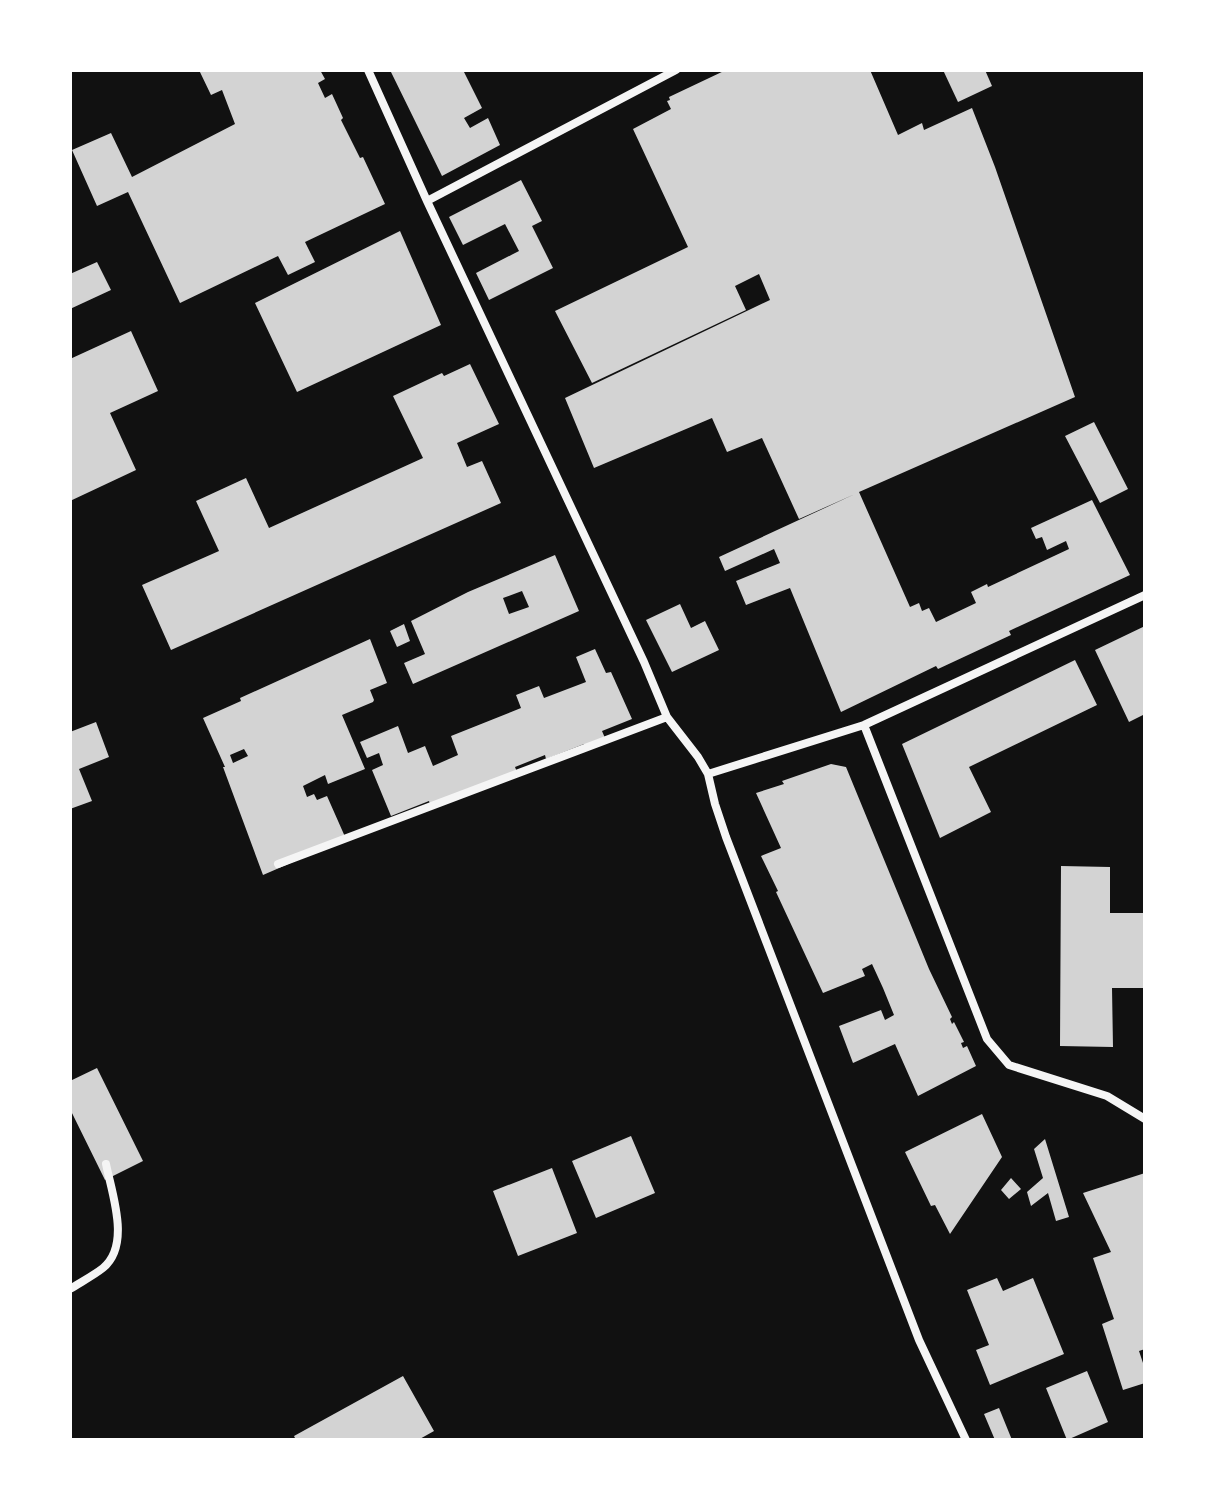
<svg xmlns="http://www.w3.org/2000/svg" width="1215" height="1510" viewBox="0 0 1215 1510" font-family="'Space Grotesk',sans-serif">
<style>
.building{fill:#d3d3d3;fill-rule:evenodd}
.lines{fill:none;stroke-linecap:round;stroke-linejoin:round}
.minor{stroke:#f5f5f5;stroke-width:8}
</style>
<rect width="100%" height="100%" fill="#111"/>
<!-- building -->
<path class="building" d="M 199,70 L 320,70 L 325,79 L 318,83 L 325,98 L 332,94 L 343,118 L 341,120 L 360,158 L 363,157 L 385,204 L 305,242 L 315,262 L 288,275 L 278,256 L 180,303 L 128,192 L 97,206 L 72,150 L 111,133 L 132,177 L 235,124 L 222,90 L 211,95 Z
M 390,70 L 463,70 L 482,108 L 464,118 L 470,128 L 488,118 L 500,145 L 442,176 Z
M 726,70 L 870,70 L 898,135 L 922,123 L 924,130 L 972,108 L 995,167 L 1075,397 L 859,492 L 910,607 L 919,603 L 922,611 L 929,608 L 936,622 L 976,603 L 971,592 L 987,584 L 988,587 L 1069,549 L 1066,541 L 1047,550 L 1042,537 L 1036,539 L 1031,528 L 1092,500 L 1130,575 L 1009,631 L 1011,635 L 938,669 L 936,666 L 841,712 L 790,588 L 746,605 L 736,581 L 780,563 L 774,549 L 725,571 L 719,557 L 855,494 L 799,519 L 762,438 L 727,452 L 712,418 L 594,468 L 565,398 L 770,300 L 759,274 L 735,286 L 746,310 L 592,383 L 555,311 L 688,247 L 633,129 L 671,109 L 667,101 L 670,100 L 669,97 Z
M 943,70 L 985,70 L 992,86 L 958,102 Z
M 521,180 L 542,221 L 532,226 L 553,268 L 489,300 L 476,273 L 519,251 L 505,224 L 463,245 L 449,217 Z
M 400,231 L 441,325 L 297,392 L 255,303 Z
M 97,262 L 111,290 L 70,309 L 70,274 Z
M 131,331 L 158,391 L 110,413 L 136,470 L 70,501 L 70,359 Z
M 470,364 L 499,424 L 457,443 L 467,467 L 482,461 L 501,503 L 171,650 L 142,585 L 219,551 L 196,501 L 246,478 L 269,528 L 423,458 L 393,396 L 442,373 L 444,376 Z
M 1094,422 L 1128,489 L 1100,503 L 1065,436 Z
M 555,555 L 579,611 L 413,684 L 404,663 L 425,654 L 411,621 L 468,592 ZM 522,591 L 529,607 L 509,614 L 503,598 Z
M 680,604 L 691,628 L 705,621 L 719,650 L 672,672 L 646,620 Z
M 404,624 L 410,641 L 397,647 L 390,631 Z
M 1145,626 L 1145,714 L 1129,722 L 1095,650 Z
M 370,639 L 387,683 L 370,690 L 374,700 L 373,702 L 342,715 L 365,769 L 328,784 L 325,775 L 303,786 L 307,797 L 314,794 L 317,800 L 327,796 L 346,839 L 263,875 L 223,767 L 225,767 L 203,718 L 241,701 L 240,698 ZM 244,749 L 248,756 L 233,763 L 230,755 Z
M 595,649 L 606,673 L 611,672 L 632,719 L 602,731 L 605,738 L 585,745 L 584,744 L 546,759 L 545,755 L 515,767 L 517,772 L 431,807 L 429,801 L 391,816 L 372,770 L 383,765 L 379,753 L 367,758 L 360,742 L 398,726 L 408,753 L 425,746 L 433,766 L 458,755 L 451,736 L 521,708 L 516,695 L 539,686 L 544,698 L 586,682 L 576,657 Z
M 1075,660 L 1097,705 L 969,767 L 991,812 L 940,838 L 902,744 Z
M 96,722 L 109,757 L 79,769 L 92,801 L 70,809 L 70,732 Z
M 831,764 L 846,767 L 929,969 L 952,1017 L 950,1019 L 952,1024 L 954,1022 L 964,1042 L 961,1043 L 963,1048 L 967,1046 L 976,1066 L 918,1096 L 895,1044 L 853,1063 L 839,1026 L 881,1010 L 885,1020 L 894,1015 L 883,988 L 872,964 L 862,969 L 865,976 L 823,993 L 776,892 L 778,891 L 761,856 L 781,848 L 756,793 L 784,784 L 782,781 Z
M 1061,866 L 1110,867 L 1110,913 L 1145,913 L 1145,988 L 1112,988 L 1113,1047 L 1060,1046 Z
M 97,1068 L 143,1161 L 105,1180 L 70,1109 L 70,1081 Z
M 982,1114 L 1002,1157 L 950,1234 L 935,1205 L 931,1206 L 905,1152 Z
M 631,1136 L 655,1193 L 596,1218 L 572,1161 Z
M 1045,1139 L 1069,1217 L 1056,1221 L 1048,1193 L 1031,1206 L 1027,1192 L 1043,1178 L 1034,1149 Z
M 552,1168 L 577,1233 L 518,1256 L 493,1191 Z
M 1145,1173 L 1145,1349 L 1139,1351 L 1145,1369 L 1145,1383 L 1123,1390 L 1102,1324 L 1114,1319 L 1093,1258 L 1111,1252 L 1083,1193 Z
M 1011,1178 L 1021,1189 L 1009,1199 L 1001,1190 Z
M 997,1278 L 1003,1291 L 1033,1278 L 1064,1354 L 990,1385 L 976,1350 L 989,1345 L 967,1290 Z
M 1087,1371 L 1108,1422 L 1067,1440 L 1046,1388 Z
M 403,1376 L 434,1431 L 418,1440 L 296,1440 L 294,1436 Z
M 999,1408 L 1012,1440 L 995,1440 L 984,1414 Z"/>
<g class="lines">
<!-- minor -->
<path class="minor" d="M 368,70 L 427,201 L 644,662 L 667,717 L 698,757 L 708,774 L 715,804 L 726,837 L 919,1340 L 966,1440
M 427,201 L 676,70
M 864,725 L 987,1039 L 1009,1065 L 1107,1096 L 1145,1119
M 708,774 L 864,725 L 1145,595
M 278,864 L 667,717
M 70,1289 C 81,1282 93,1276 103,1268 C 131,1245 112,1194 106,1164"/>
</g>
<!-- border -->
<rect width="1215" height="1510" fill="none" stroke="#ffffff" stroke-width="144"/>
</svg>
